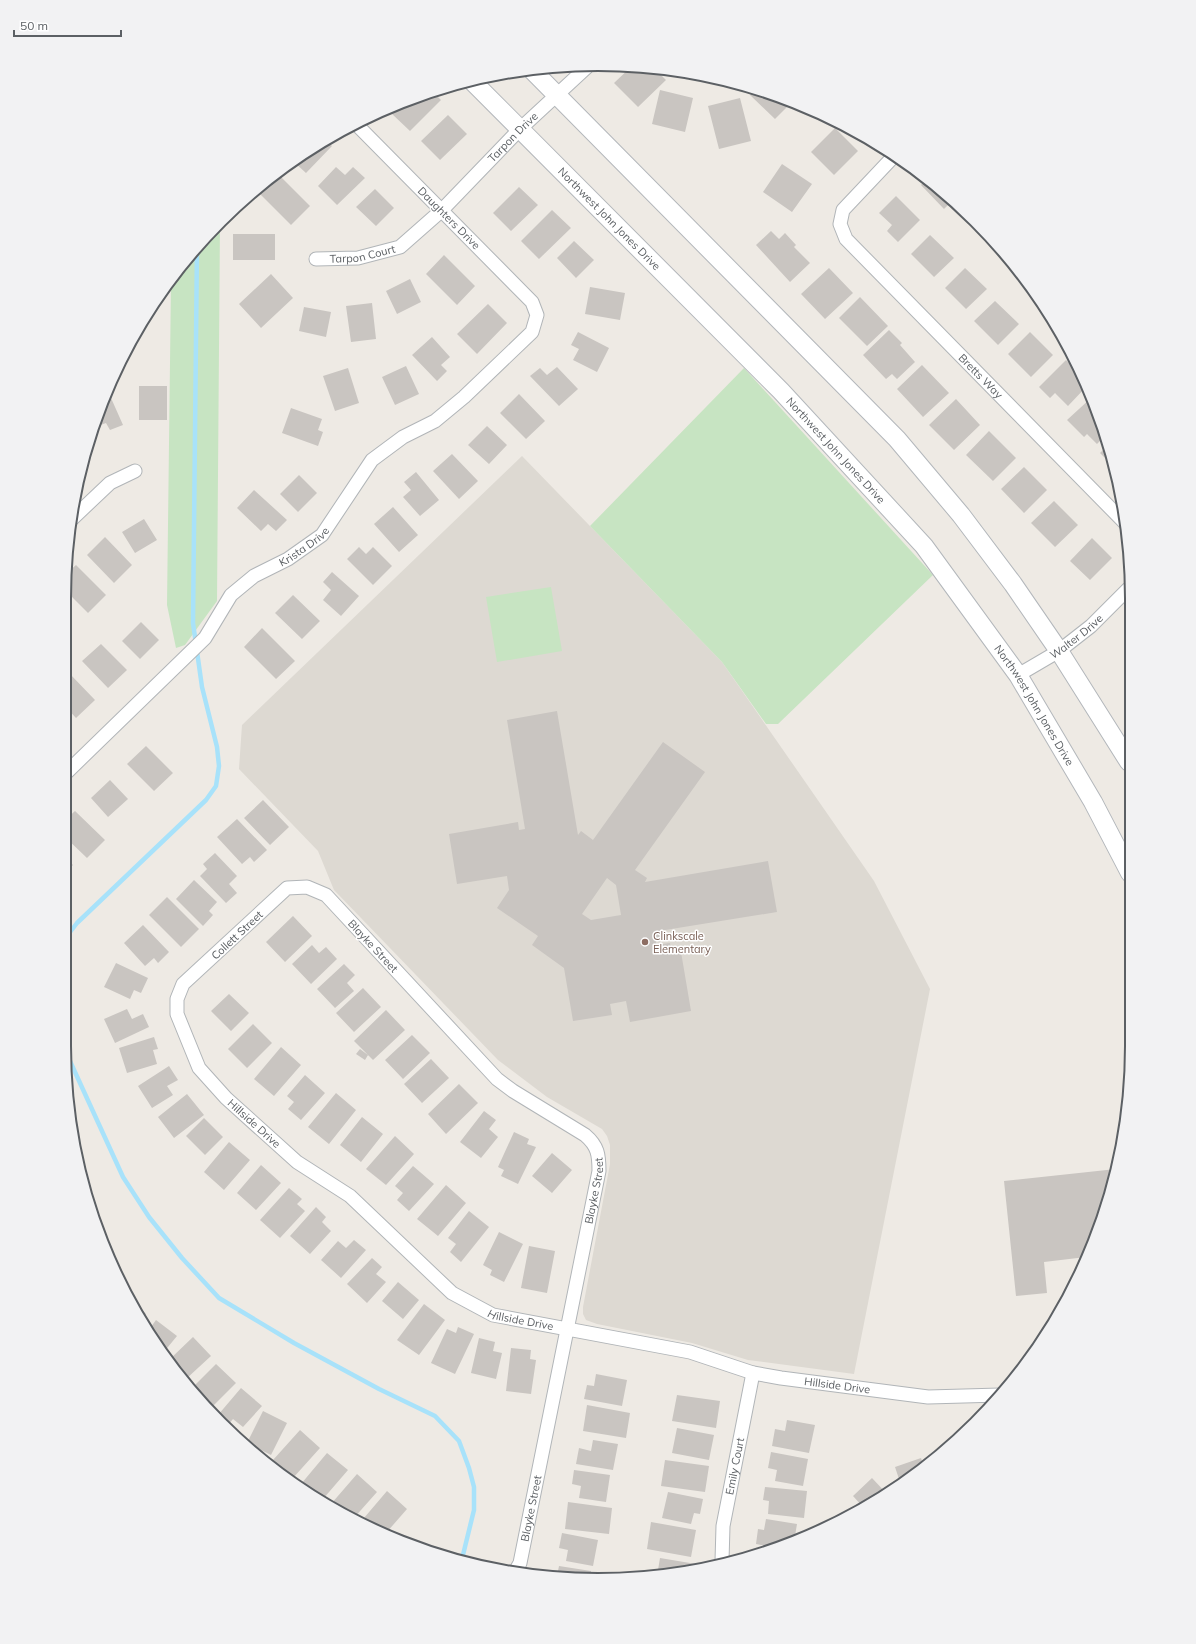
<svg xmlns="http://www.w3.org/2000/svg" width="1196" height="1644" viewBox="0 0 1196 1644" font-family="Mulish,sans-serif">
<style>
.education{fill:#ddd9d2}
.green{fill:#c7e4c2}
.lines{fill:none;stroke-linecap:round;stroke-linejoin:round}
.stream{stroke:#a8e2fa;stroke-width:4.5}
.building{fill:#c9c5c1;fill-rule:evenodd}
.street-casing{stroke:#b1b5b8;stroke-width:15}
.secondary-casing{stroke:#b3b7bb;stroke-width:20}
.street{stroke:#fff;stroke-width:13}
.secondary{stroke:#fff;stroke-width:18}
.education-dot{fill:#8d6e63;stroke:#fff;stroke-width:1.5}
.labels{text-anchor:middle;stroke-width:3;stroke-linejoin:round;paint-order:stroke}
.street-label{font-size:11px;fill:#5c6064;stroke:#fff}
.education-label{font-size:11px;fill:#785e54;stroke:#fff;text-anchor:start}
.rim{fill:none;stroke:#5c6064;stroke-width:2}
</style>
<rect width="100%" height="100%" fill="#eeeae4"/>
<!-- education -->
<path class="education" d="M 522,456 L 722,662 L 874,881 L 930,989 L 854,1374 L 748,1360 L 692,1343 L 597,1324 L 586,1320 L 583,1314 L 583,1307 L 610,1164 L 610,1145 L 607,1136 L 602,1129 L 547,1097 L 498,1060 L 334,890 L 318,851 L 239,769 L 242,725 Z"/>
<!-- green -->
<path class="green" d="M 220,222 L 217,601 L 185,645 L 176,648 L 167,605 L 171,282 L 196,246 Z
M 744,368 L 933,575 L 778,724 L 766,724 L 722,662 L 590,526 Z
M 551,587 L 562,651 L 497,662 L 486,597 Z"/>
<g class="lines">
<!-- stream -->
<path class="stream" d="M 64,940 L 77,923 L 206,800 L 216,786 L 219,766 L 217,747 L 202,687 L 193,623 L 197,245
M 64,1048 L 123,1177 L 149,1217 L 182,1258 L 219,1298 L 294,1343 L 379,1389 L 435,1416 L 459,1441 L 469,1468 L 474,1487 L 474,1510 L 462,1559"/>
</g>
<!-- building -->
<path class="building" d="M 633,65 L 644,67 L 650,73 L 655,69 L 666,80 L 638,107 L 614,83 Z
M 755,89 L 791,103 L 775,119 L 750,95 Z
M 660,90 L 693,98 L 685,132 L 652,124 Z
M 432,91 L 441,100 L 410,131 L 391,113 L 399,105 Z
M 740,98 L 751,141 L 719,149 L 708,106 Z
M 448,115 L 467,134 L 440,160 L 421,141 Z
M 835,128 L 858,151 L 834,175 L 811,152 Z
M 326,140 L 332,146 L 306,173 L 294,162 Z
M 782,164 L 812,184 L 792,212 L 763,192 Z
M 336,167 L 345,175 L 353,167 L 365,178 L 337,205 L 318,186 Z
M 279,175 L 310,206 L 291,225 L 260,194 Z
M 927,178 L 952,201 L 944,209 L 921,185 Z
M 519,187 L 538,205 L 511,231 L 493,213 Z
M 375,189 L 394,208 L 376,226 L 356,207 Z
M 896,196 L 920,220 L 898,242 L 887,231 L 892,225 L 879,213 Z
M 959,208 L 983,231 L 981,233 L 957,209 Z
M 552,210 L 571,228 L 539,259 L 521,241 Z
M 771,231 L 779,239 L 785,233 L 796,245 L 794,247 L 810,263 L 790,282 L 756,245 Z
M 233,234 L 275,234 L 275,260 L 233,260 Z
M 930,235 L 954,258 L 934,277 L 911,254 Z
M 993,240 L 1012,265 L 1011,266 L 989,245 Z
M 574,241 L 594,260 L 576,278 L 557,258 Z
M 444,255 L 475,286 L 457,305 L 426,274 Z
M 829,268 L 853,293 L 825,319 L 801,294 Z
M 965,268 L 987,289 L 966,309 L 945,288 Z
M 271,274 L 293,298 L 261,328 L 239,304 Z
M 1020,276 L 1030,291 L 1029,292 L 1017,279 Z
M 410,279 L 421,302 L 397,314 L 386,291 Z
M 590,287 L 625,293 L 620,320 L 585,314 Z
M 860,297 L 888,326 L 867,346 L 839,318 Z
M 995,301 L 1019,324 L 998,345 L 974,321 Z
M 372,303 L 376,339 L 351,342 L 346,306 Z
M 488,304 L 507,323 L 477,354 L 457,334 Z
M 304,307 L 331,312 L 326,337 L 299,331 Z
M 889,330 L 902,343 L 900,345 L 915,362 L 897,379 L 892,374 L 886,379 L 863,355 Z
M 578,332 L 609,348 L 597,372 L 573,360 L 579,349 L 571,345 Z
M 1030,332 L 1053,355 L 1031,377 L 1008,354 Z
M 432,337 L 450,357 L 441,365 L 447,371 L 437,381 L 412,355 Z
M 1066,360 L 1083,377 L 1086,387 L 1068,406 L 1055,393 L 1050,398 L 1039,387 Z
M 922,365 L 949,393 L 923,417 L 897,389 Z
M 406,366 L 419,394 L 395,405 L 382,377 Z
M 557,367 L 578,389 L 559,406 L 530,376 L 540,368 L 547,375 Z
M 348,368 L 359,403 L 335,411 L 323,376 Z
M 139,386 L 167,386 L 167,420 L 139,420 Z
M 107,389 L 123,425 L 110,430 L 106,423 L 95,427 Z
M 519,394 L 545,421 L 526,439 L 500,413 Z
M 1091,398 L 1105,436 L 1097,444 L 1087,434 L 1084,437 L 1067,420 Z
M 956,399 L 980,425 L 954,450 L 929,425 Z
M 291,408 L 322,419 L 318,430 L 323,432 L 318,446 L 282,433 Z
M 487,426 L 507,445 L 489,464 L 468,445 Z
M 989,431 L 1016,458 L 993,481 L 966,455 Z
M 1108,445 L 1114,460 L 1116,469 L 1100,453 Z
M 452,454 L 478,481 L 459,499 L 433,471 Z
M 86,456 L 90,460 L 83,466 Z
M 1024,467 L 1047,490 L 1024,513 L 1001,489 Z
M 416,472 L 439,500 L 420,516 L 403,497 L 411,490 L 404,482 Z
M 299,475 L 317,493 L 298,512 L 280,494 Z
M 254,490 L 287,520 L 276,531 L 268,524 L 261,531 L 237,508 Z
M 1054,501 L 1078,525 L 1055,547 L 1031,523 Z
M 393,507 L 418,535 L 399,552 L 374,524 Z
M 144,519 L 157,540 L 135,553 L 122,532 Z
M 105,537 L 132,565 L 114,583 L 87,555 Z
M 1092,538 L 1112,558 L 1090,580 L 1070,561 Z
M 359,547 L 366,554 L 373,547 L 392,566 L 373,585 L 347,559 Z
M 76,565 L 106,595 L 88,613 L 65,590 L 66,574 Z
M 332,572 L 359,596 L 341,616 L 323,600 L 331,590 L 323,582 Z
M 293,595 L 320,621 L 302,639 L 275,613 Z
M 141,622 L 159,640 L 140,659 L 122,641 Z
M 262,628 L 295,661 L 276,679 L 244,647 Z
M 101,644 L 127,670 L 108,688 L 82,661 Z
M 69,673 L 95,700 L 76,718 L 64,705 L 64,677 Z
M 557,711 L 578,835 L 581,831 L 593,840 L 663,742 L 705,772 L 635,870 L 647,878 L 645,882 L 768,861 L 777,912 L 659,931 L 660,940 L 656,941 L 656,945 L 670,943 L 671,954 L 681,952 L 691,1011 L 630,1022 L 626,1001 L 610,1004 L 612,1015 L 573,1021 L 564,968 L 532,945 L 538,936 L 497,908 L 509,890 L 507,876 L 457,884 L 449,834 L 518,822 L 519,830 L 525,829 L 507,720 ZM 607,878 L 616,885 L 621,915 L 591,920 L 582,914 Z
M 146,746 L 173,773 L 154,791 L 127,764 Z
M 110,780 L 128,799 L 108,817 L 91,798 Z
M 263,800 L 289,827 L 270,845 L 244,818 Z
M 75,811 L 105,840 L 87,858 L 64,836 L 64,821 Z
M 237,819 L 267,850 L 254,862 L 250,857 L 242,864 L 217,837 Z
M 215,853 L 237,876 L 229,884 L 237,893 L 226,903 L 200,876 L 207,869 L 203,864 Z
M 64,857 L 73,865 L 64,874 Z
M 194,880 L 217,902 L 209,911 L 213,915 L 203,926 L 176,899 Z
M 167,897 L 199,929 L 181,947 L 149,915 Z
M 293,916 L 312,936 L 285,962 L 266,942 Z
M 143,925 L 169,952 L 158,963 L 154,958 L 145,966 L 124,943 Z
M 312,945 L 319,953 L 326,947 L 337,959 L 311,984 L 292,964 Z
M 116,963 L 148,978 L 141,993 L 134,990 L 130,999 L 104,987 Z
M 344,964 L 355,975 L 347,983 L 354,991 L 335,1008 L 317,989 Z
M 363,988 L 381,1007 L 354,1032 L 336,1013 Z
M 229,994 L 249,1013 L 231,1031 L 211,1011 Z
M 127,1009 L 132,1019 L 143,1014 L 149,1027 L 115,1043 L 104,1019 Z
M 386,1010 L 405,1030 L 373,1060 L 354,1041 Z
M 253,1024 L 272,1043 L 247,1068 L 228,1049 Z
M 412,1035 L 430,1053 L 403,1079 L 385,1060 Z
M 154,1037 L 158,1049 L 153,1050 L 157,1064 L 127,1073 L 119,1048 Z
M 281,1047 L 301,1065 L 274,1096 L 254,1079 Z
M 360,1049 L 368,1055 L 365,1060 L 356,1054 Z
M 431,1059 L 449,1078 L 422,1103 L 404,1084 Z
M 169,1066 L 178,1080 L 167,1086 L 173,1095 L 152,1108 L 138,1086 Z
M 305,1075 L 325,1093 L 301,1120 L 288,1109 L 294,1102 L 287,1096 Z
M 459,1084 L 478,1103 L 446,1134 L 428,1114 Z
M 336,1093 L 356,1110 L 329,1144 L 308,1127 Z
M 187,1094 L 204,1115 L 174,1138 L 158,1117 Z
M 484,1111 L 496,1120 L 489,1129 L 498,1137 L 481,1158 L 460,1142 Z
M 362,1117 L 383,1134 L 361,1162 L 340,1145 Z
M 204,1118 L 223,1137 L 205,1155 L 186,1136 Z
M 514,1132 L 529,1139 L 527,1144 L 536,1147 L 518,1184 L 501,1176 L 504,1170 L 498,1167 Z
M 395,1136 L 414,1154 L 386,1185 L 366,1169 Z
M 229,1142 L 250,1160 L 224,1190 L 204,1172 Z
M 552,1153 L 572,1170 L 552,1193 L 532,1176 Z
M 261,1165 L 281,1183 L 256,1210 L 237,1193 Z
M 413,1166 L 434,1184 L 409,1211 L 397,1200 L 403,1193 L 395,1186 Z
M 1116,1169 L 1114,1184 L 1086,1257 L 1044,1262 L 1047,1293 L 1016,1296 L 1004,1181 Z
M 446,1185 L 466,1203 L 438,1236 L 417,1219 Z
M 289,1188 L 302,1199 L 297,1204 L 305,1211 L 280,1238 L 260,1220 Z
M 316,1207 L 326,1217 L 322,1222 L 331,1231 L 310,1254 L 290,1236 Z
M 469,1211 L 489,1227 L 461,1262 L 450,1252 L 456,1244 L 448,1238 Z
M 499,1232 L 523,1244 L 504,1282 L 490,1275 L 492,1270 L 483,1265 Z
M 101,1236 L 108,1251 L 105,1252 L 100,1237 Z
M 354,1240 L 366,1250 L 341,1278 L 321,1260 L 338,1241 L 346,1248 Z
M 529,1246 L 555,1251 L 547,1293 L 521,1288 Z
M 372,1258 L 382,1267 L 376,1274 L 386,1282 L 367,1303 L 347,1284 Z
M 398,1282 L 419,1300 L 403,1319 L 382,1301 Z
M 130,1298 L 146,1314 L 141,1319 Z
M 424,1304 L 445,1320 L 419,1355 L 397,1340 Z
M 156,1320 L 177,1336 L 163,1353 L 154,1342 L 148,1331 Z
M 458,1327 L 474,1334 L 455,1374 L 431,1363 L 447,1329 L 456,1333 Z
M 193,1337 L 211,1356 L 186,1379 L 169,1360 Z
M 479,1338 L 495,1342 L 493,1351 L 502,1353 L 496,1379 L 471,1373 Z
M 511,1348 L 531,1350 L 530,1359 L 536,1360 L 531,1394 L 506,1391 Z
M 216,1364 L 236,1383 L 211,1408 L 193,1387 Z
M 596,1374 L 627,1380 L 622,1406 L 584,1399 L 587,1385 L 594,1386 Z
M 241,1388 L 262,1406 L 243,1427 L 233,1419 L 228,1425 L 218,1415 Z
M 677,1395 L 720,1401 L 716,1428 L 672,1421 Z
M 587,1405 L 630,1413 L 626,1438 L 583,1431 Z
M 263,1411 L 287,1423 L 271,1455 L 247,1443 Z
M 787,1420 L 815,1425 L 809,1453 L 772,1446 L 775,1429 L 785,1431 Z
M 677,1428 L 714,1435 L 709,1460 L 672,1453 Z
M 300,1430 L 320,1448 L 293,1478 L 273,1460 Z
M 593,1440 L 618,1444 L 613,1470 L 576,1464 L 579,1448 L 591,1451 Z
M 771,1452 L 808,1459 L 803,1486 L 775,1481 L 777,1470 L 768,1468 Z
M 327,1453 L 348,1470 L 323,1499 L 301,1484 Z
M 921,1458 L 924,1467 L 901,1485 L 895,1467 Z
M 665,1460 L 709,1466 L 705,1492 L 661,1486 Z
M 574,1470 L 610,1475 L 606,1502 L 579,1498 L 581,1486 L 572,1484 Z
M 357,1474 L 377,1492 L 353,1519 L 331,1504 Z
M 872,1478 L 887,1494 L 863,1507 L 853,1496 Z
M 765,1487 L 807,1491 L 804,1518 L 768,1514 L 769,1501 L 763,1500 Z
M 387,1491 L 407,1509 L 386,1533 L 378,1530 L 364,1518 Z
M 668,1492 L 703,1499 L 700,1514 L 694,1513 L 691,1524 L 662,1518 Z
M 568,1502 L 612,1508 L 609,1534 L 565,1529 Z
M 766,1519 L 797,1524 L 794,1542 L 773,1547 L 756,1544 L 758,1529 L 764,1530 Z
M 651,1522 L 696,1530 L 691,1557 L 647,1549 Z
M 562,1533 L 598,1540 L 593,1566 L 566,1561 L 568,1550 L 559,1548 Z
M 660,1558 L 696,1564 L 696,1568 L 667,1575 L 657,1576 Z
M 559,1566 L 591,1571 L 590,1579 L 557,1576 Z"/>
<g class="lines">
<!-- street casing -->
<g class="street-casing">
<g id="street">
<path id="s1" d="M 894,156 L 843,210 L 840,224 L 846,239 L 1127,525"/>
<path id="s2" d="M 316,259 L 358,258 L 400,247 L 442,210 L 520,129 L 587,67"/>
<path d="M 72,519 L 110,483 L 135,471"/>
<path id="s3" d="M 1018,675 L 1059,651 L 1091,626 L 1128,589"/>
<path id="s4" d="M 64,775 L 205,638 L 231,595 L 254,576 L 288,559 L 322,535 L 372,460 L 403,437 L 435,421 L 464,397 L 532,332 L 537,315 L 532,302 L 356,124"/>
<path id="s5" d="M 722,1561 L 723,1526 L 753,1373"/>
<path id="s6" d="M 515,1572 L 520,1563 L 599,1171 C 599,1155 598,1146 585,1135 L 513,1091 L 497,1079 L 326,895 L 307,887 L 287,888 L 183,984 L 177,999 L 177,1014 L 199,1068 L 226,1098 L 297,1162 L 350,1196 L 452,1293 L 493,1315 L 690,1352 L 753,1373 L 781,1378 L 928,1397 L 1000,1395"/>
</g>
</g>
<!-- secondary casing -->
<g class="secondary-casing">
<g id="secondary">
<path d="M 530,68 L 897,439 L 961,515 L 1013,584 L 1059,651 L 1129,762"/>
<path id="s7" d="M 473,82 L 781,391 L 924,546 L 1018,675 L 1093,802 L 1130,873"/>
</g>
</g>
<!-- street -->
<use href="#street" class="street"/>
<!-- secondary -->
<use href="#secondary" class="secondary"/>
</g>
<!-- markers -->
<circle class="education-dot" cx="645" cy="942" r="4"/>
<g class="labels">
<!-- street labels -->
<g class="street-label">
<text dy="4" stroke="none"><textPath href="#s2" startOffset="243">Tarpon Drive</textPath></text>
<text transform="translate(449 218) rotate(45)" y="4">Daughters Drive</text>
<text dy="4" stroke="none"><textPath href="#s7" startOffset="193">Northwest John Jones Drive</textPath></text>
<text dy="4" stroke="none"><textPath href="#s2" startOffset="47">Tarpon Court</textPath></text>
<text dy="4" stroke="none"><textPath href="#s1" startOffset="297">Bretts Way</textPath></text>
<text dy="4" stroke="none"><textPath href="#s7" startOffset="517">Northwest John Jones Drive</textPath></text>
<text dy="4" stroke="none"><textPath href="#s4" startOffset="335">Krista Drive</textPath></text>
<text dy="4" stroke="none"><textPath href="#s3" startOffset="70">Walter Drive</textPath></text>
<text dy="4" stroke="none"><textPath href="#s7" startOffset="841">Northwest John Jones Drive</textPath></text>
<text transform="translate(237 935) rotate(-43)" y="4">Collett Street</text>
<text transform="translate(373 946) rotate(47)" y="4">Blayke Street</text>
<text dy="4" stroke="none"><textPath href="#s6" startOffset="1156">Hillside Drive</textPath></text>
<text dy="4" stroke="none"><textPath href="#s6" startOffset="390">Blayke Street</textPath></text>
<text dy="4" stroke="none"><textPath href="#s6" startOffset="1492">Hillside Drive</textPath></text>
<text dy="4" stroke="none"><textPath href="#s6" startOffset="1816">Hillside Drive</textPath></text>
<text dy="4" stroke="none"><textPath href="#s5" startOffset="96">Emily Court</textPath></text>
<text dy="4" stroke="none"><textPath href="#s6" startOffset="66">Blayke Street</textPath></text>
</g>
<!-- education labels -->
<g class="education-label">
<text x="653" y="940">Clinkscale<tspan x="653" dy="13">Elementary</tspan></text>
</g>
</g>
<!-- crop -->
<path d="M0 0H1196V1644H0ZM598 71H598A527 527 0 0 1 1125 598V1046A527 527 0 0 1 598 1573H598A527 527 0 0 1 71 1046V598A527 527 0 0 1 598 71Z" fill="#f2f2f3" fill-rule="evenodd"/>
<path class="rim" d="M598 71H598A527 527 0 0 1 1125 598V1046A527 527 0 0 1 598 1573H598A527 527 0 0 1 71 1046V598A527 527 0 0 1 598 71Z"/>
<!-- scale -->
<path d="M14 30v6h107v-6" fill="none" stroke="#5c6064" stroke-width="2"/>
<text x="20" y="30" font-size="12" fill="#5c6064" stroke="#ffffff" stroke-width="3" paint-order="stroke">50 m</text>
</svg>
